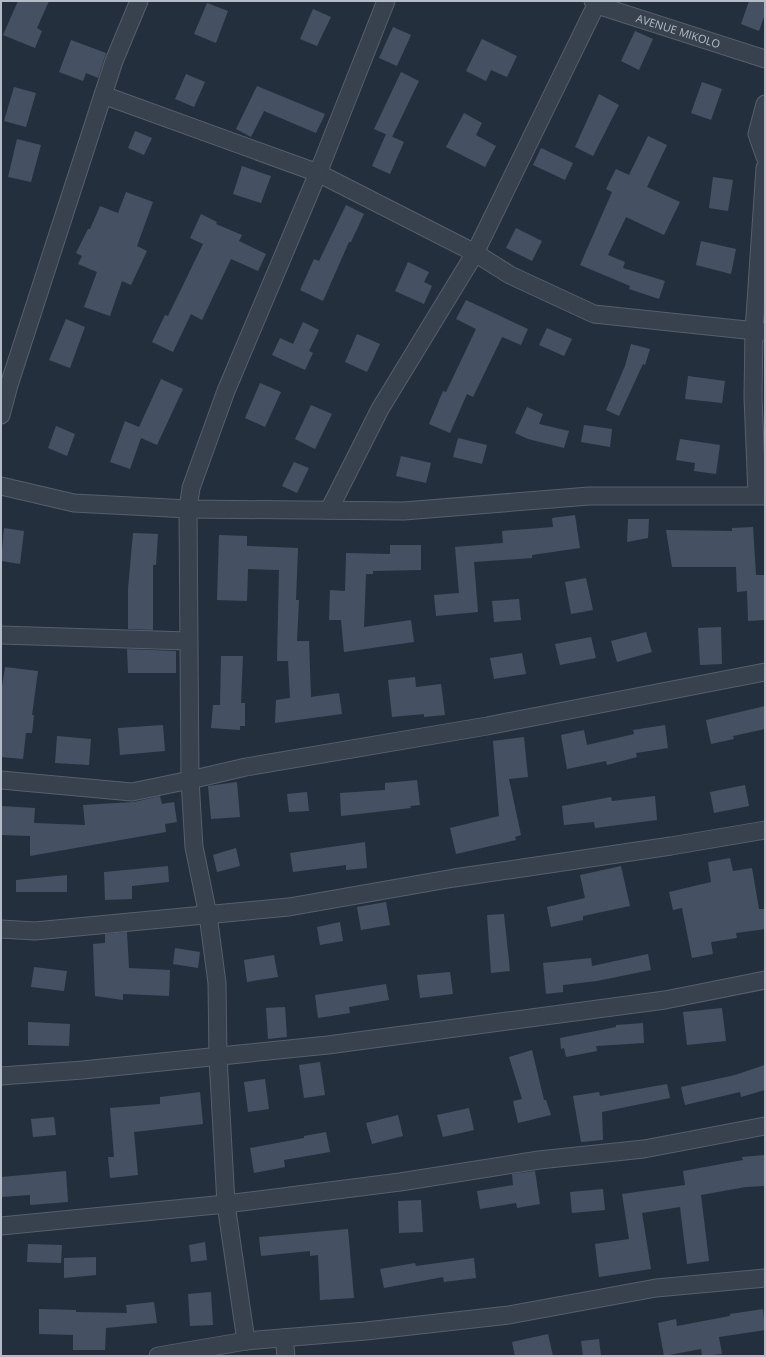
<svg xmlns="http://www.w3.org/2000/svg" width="766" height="1357" viewBox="0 0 766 1357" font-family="'Open Sans',sans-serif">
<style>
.building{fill:#455162}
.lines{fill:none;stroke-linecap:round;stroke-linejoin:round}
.minor-casing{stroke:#565f6c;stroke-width:19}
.minor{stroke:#38414e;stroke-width:17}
.labels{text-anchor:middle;stroke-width:3.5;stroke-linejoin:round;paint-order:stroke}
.street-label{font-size:11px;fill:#b4bcc9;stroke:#1d2633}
</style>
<rect width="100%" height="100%" fill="#242f3e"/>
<!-- building -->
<path class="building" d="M 18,1 L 49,1 L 37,28 L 42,31 L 35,48 L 3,35 Z
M 749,1 L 765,1 L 765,14 L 759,31 L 741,24 Z
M 207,3 L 228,11 L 216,43 L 194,34 Z
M 313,9 L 331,17 L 317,46 L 300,39 Z
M 393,27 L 411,35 L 397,66 L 379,58 Z
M 635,31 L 653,39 L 639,70 L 621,61 Z
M 482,39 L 517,56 L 507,77 L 491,70 L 486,81 L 466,71 Z
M 71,40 L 106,53 L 98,78 L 86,73 L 83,81 L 59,72 Z
M 401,72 L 419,81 L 392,137 L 374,129 Z
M 186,74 L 205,82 L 194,107 L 175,99 Z
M 702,82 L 722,89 L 711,120 L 691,113 Z
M 257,86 L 325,114 L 316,133 L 264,111 L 251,137 L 236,129 Z
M 14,87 L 36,93 L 26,127 L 4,121 Z
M 599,94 L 619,105 L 593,156 L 575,147 Z
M 464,113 L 482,123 L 476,135 L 496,146 L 485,167 L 446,147 Z
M 135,131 L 152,138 L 144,155 L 128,148 Z
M 386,134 L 404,142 L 390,174 L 372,166 Z
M 648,136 L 667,145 L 647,187 L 680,202 L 664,235 L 626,217 L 608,255 L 625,262 L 623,268 L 665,281 L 659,299 L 629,289 L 630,286 L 580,265 L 612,192 L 606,189 L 616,169 L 629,175 Z
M 17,139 L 41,145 L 31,182 L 8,177 Z
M 541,148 L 573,163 L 565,180 L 533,165 Z
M 242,166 L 271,176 L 261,203 L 233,194 Z
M 713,177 L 733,180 L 728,211 L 709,208 Z
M 126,192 L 153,202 L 137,246 L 147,251 L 131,285 L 122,281 L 110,316 L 84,307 L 97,272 L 78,264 L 82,256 L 76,253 L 88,229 L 90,229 L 100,206 L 118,213 Z
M 346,205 L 364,214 L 351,242 L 349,242 L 323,301 L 300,290 L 314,259 L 319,261 Z
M 201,214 L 217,222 L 216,224 L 242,235 L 239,241 L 266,254 L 258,271 L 231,259 L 202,320 L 191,314 L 173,352 L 152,342 L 165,315 L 168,316 L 203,244 L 190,238 Z
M 516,228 L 542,241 L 532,261 L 506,248 Z
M 701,241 L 736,249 L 731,274 L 696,265 Z
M 408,262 L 429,272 L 424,282 L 432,286 L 424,304 L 395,291 Z
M 466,300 L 528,329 L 521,345 L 502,337 L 473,397 L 467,394 L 450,433 L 429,424 L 443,391 L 446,392 L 476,329 L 456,319 Z
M 66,319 L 85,327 L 70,368 L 49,360 Z
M 303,322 L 319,330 L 309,351 L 313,353 L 305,370 L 272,355 L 280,338 L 293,344 Z
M 547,328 L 572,339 L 564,356 L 539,345 Z
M 357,334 L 380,344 L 367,372 L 345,362 Z
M 631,344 L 650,349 L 645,365 L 643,364 L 619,416 L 606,410 L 625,366 Z
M 688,376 L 725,381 L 722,403 L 685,399 Z
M 161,379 L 183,389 L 157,445 L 141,438 L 130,469 L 110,462 L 125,421 L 139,427 Z
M 260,383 L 281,392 L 265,427 L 245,418 Z
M 311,405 L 332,414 L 315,449 L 295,439 Z
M 527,407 L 543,414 L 539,424 L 569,431 L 564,448 L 528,439 L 515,433 Z
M 584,425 L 612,429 L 610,447 L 581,442 Z
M 56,426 L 75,434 L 67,456 L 48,448 Z
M 458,438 L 487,445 L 482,464 L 453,457 Z
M 680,439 L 720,445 L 716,474 L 694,471 L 695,463 L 676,460 Z
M 401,456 L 431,463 L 426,483 L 396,476 Z
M 294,462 L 309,468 L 297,493 L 282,486 Z
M 575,515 L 580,548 L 532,555 L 532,558 L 474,562 L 478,612 L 436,616 L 434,595 L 459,593 L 455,547 L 503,543 L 502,531 L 553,527 L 552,518 Z
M 628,519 L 649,519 L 648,538 L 627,542 Z
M 753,527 L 756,575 L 765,575 L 765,620 L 748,621 L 747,591 L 737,592 L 736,567 L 672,567 L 666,530 L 732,531 L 732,528 Z
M 4,528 L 24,531 L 20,564 L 1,561 Z
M 133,533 L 158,534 L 156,565 L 153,565 L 153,630 L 128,629 L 128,589 Z
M 219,535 L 247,536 L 247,546 L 298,548 L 296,600 L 299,600 L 297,641 L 309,641 L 311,697 L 339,693 L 342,714 L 275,723 L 276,700 L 290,698 L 288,661 L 277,661 L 279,570 L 248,569 L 247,601 L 217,600 Z
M 390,545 L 421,545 L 421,570 L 373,571 L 373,574 L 366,574 L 364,627 L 411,620 L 414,642 L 344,652 L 341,620 L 329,620 L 330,590 L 345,591 L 346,553 L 390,554 Z
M 586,578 L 593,610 L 571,614 L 565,582 Z
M 519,599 L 521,620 L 494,622 L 492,601 Z
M 721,627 L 722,664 L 700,665 L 698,628 Z
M 646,632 L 652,652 L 617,662 L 611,641 Z
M 591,637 L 596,658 L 560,665 L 555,644 Z
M 127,649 L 176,651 L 176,673 L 128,673 Z
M 522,653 L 526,674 L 494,679 L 490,658 Z
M 221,656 L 243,656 L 241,703 L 245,703 L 245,726 L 240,726 L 240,730 L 211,728 L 213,705 L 220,705 Z
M 5,667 L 38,671 L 32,715 L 34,715 L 32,733 L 26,733 L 23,759 L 1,757 L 1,693 Z
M 415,677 L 416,687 L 441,684 L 445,715 L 424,717 L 424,714 L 392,717 L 388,680 Z
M 765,706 L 765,729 L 733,736 L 734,739 L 711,744 L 706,720 Z
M 163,725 L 165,751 L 120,755 L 118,728 Z
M 665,725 L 668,748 L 636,753 L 637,757 L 607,765 L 606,761 L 567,769 L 561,735 L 584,730 L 587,745 L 634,734 L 633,730 Z
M 57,736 L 91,739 L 89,765 L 55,763 Z
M 524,737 L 528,777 L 509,779 L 521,835 L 515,837 L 516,840 L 456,854 L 450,828 L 499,816 L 493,741 Z
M 417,780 L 420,805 L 410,806 L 411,808 L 341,816 L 340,793 L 385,790 L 385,783 Z
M 237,782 L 240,817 L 211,819 L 208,786 Z
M 745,785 L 749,806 L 714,813 L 710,792 Z
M 307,792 L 309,811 L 289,812 L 287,794 Z
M 160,796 L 162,804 L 174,802 L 177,822 L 165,824 L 166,832 L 30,856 L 30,836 L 1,835 L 1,806 L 35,808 L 34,823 L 85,825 L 83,805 L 134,802 Z
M 655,796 L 657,820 L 595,828 L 594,822 L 564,825 L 562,806 L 611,797 L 612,801 Z
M 365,842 L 367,868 L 346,870 L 346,865 L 293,872 L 290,853 Z
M 236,848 L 240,866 L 217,872 L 213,855 Z
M 730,858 L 733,871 L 752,868 L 759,909 L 765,909 L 765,929 L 736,933 L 737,938 L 711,942 L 713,954 L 692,958 L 682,908 L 673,910 L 669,892 L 711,882 L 708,862 Z
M 168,866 L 169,882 L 132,886 L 132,899 L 105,900 L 104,872 Z
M 621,866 L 630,906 L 583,916 L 583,920 L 551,927 L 547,907 L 585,898 L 580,875 Z
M 67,875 L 67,892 L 16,892 L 16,880 Z
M 386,902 L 390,925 L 361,930 L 357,907 Z
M 504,914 L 510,971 L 491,973 L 487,915 Z
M 340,922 L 343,941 L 320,945 L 317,927 Z
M 127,932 L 129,968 L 170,970 L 169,996 L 123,994 L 123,1000 L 95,996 L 93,944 L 105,943 L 105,934 Z
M 175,948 L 200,952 L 198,968 L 173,964 Z
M 648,954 L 651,970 L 597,981 L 563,985 L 563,992 L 546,994 L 543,963 L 591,958 L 592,966 Z
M 274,955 L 278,977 L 247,982 L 244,960 Z
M 34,967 L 67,971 L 64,991 L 31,987 Z
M 450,972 L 453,994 L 420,998 L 417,975 Z
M 386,984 L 389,1000 L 349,1007 L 350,1013 L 318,1018 L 315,995 Z
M 285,1007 L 287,1037 L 268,1039 L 266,1008 Z
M 722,1008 L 726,1041 L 687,1045 L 683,1012 Z
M 28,1022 L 70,1024 L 69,1046 L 28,1045 Z
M 643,1023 L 644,1043 L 596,1046 L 597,1051 L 566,1057 L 564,1048 L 561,1049 L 560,1038 L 616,1027 L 616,1025 Z
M 532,1050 L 544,1100 L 546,1100 L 551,1115 L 518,1123 L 513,1101 L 522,1099 L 509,1057 Z
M 320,1062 L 325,1095 L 304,1098 L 299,1065 Z
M 765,1065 L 765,1090 L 741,1097 L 740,1092 L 685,1105 L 681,1087 L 735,1075 Z
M 265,1079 L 269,1109 L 248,1112 L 244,1082 Z
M 667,1084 L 670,1098 L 602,1112 L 603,1140 L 581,1142 L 573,1096 L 599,1092 L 600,1096 Z
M 200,1092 L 203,1124 L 134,1132 L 138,1175 L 110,1178 L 108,1157 L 114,1157 L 110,1108 L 160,1104 L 160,1097 Z
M 469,1108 L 474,1130 L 443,1137 L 437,1115 Z
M 398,1115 L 403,1136 L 372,1144 L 366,1123 Z
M 54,1117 L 56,1135 L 33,1137 L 31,1119 Z
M 326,1132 L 330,1152 L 284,1160 L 285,1167 L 254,1173 L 250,1148 L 304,1138 L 304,1136 Z
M 765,1155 L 765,1186 L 746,1187 L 701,1195 L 709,1261 L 687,1264 L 680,1207 L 642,1213 L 651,1269 L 599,1277 L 595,1244 L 629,1239 L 622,1194 L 685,1185 L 683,1171 L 743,1160 L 742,1157 Z
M 66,1171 L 68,1202 L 30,1205 L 30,1195 L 1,1197 L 1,1177 Z
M 535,1171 L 540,1204 L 517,1208 L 516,1203 L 480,1209 L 477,1191 L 513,1185 L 512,1174 Z
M 603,1189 L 605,1210 L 572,1213 L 570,1192 Z
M 421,1200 L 423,1232 L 399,1233 L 398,1201 Z
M 348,1229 L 354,1298 L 320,1300 L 318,1255 L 310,1256 L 310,1251 L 261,1256 L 259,1237 Z
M 205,1242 L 207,1260 L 191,1262 L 189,1245 Z
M 28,1244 L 62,1245 L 61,1263 L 27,1262 Z
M 96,1257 L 96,1275 L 64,1278 L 64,1258 Z
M 474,1258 L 476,1278 L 444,1282 L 443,1277 L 384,1288 L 380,1269 L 415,1263 L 416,1266 Z
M 211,1292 L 213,1325 L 190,1326 L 188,1294 Z
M 154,1302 L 157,1323 L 106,1328 L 105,1350 L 73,1350 L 73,1335 L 39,1334 L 39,1309 L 76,1310 L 76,1312 L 127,1313 L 126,1305 Z
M 763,1309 L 765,1330 L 719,1337 L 722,1354 L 702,1356 L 701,1349 L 664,1356 L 658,1323 L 676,1319 L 677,1326 L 730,1316 L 730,1314 Z
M 548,1334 L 553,1356 L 515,1356 L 512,1342 Z
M 599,1339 L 601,1356 L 583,1356 L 581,1341 Z"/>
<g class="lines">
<!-- minor casing -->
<g class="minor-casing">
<g id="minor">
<path id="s1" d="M 593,1 L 597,5 L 765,59"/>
<path d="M 103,95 L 318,173 L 475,253 L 510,275 L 594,314 L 765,332"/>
<path d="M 765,104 L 757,134 L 765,157"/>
<path d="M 1,415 L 9,385 L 114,61 L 139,1"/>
<path d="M 1,486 L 74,503 L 188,509 L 404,511 L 589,496 L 765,496"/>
<path d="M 757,495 L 753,397 L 754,331 L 765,168"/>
<path d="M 329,510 L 380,409 L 475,253 L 598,1"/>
<path d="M 1,635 L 188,641"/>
<path d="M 1,780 L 132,792 L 190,780 L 246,767 L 487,726 L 765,672"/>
<path d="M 1,929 L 35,931 L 289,907 L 454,878 L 671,846 L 765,830"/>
<path d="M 1,1076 L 83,1070 L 328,1045 L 665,1000 L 765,980"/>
<path d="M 1,1226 L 226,1204 L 400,1182 L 539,1160 L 644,1149 L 765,1126"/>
<path d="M 284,1338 L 286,1356"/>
<path d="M 246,1341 L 226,1204 L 218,1057 L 217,983 L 208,915 L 194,847 L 190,780 L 188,509 L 191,488 L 226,391 L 318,173 L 386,1"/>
<path d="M 158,1356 L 246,1341 L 366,1331 L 509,1315 L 656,1288 L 765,1278"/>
</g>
</g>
<!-- minor -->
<use href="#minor" class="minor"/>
</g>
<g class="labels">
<!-- street labels -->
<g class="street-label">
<text dy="4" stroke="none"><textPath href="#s1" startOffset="91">AVENUE MIKOLO</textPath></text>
</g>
</g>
<!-- border -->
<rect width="766" height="1357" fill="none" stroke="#b4bcc9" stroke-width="4"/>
</svg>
